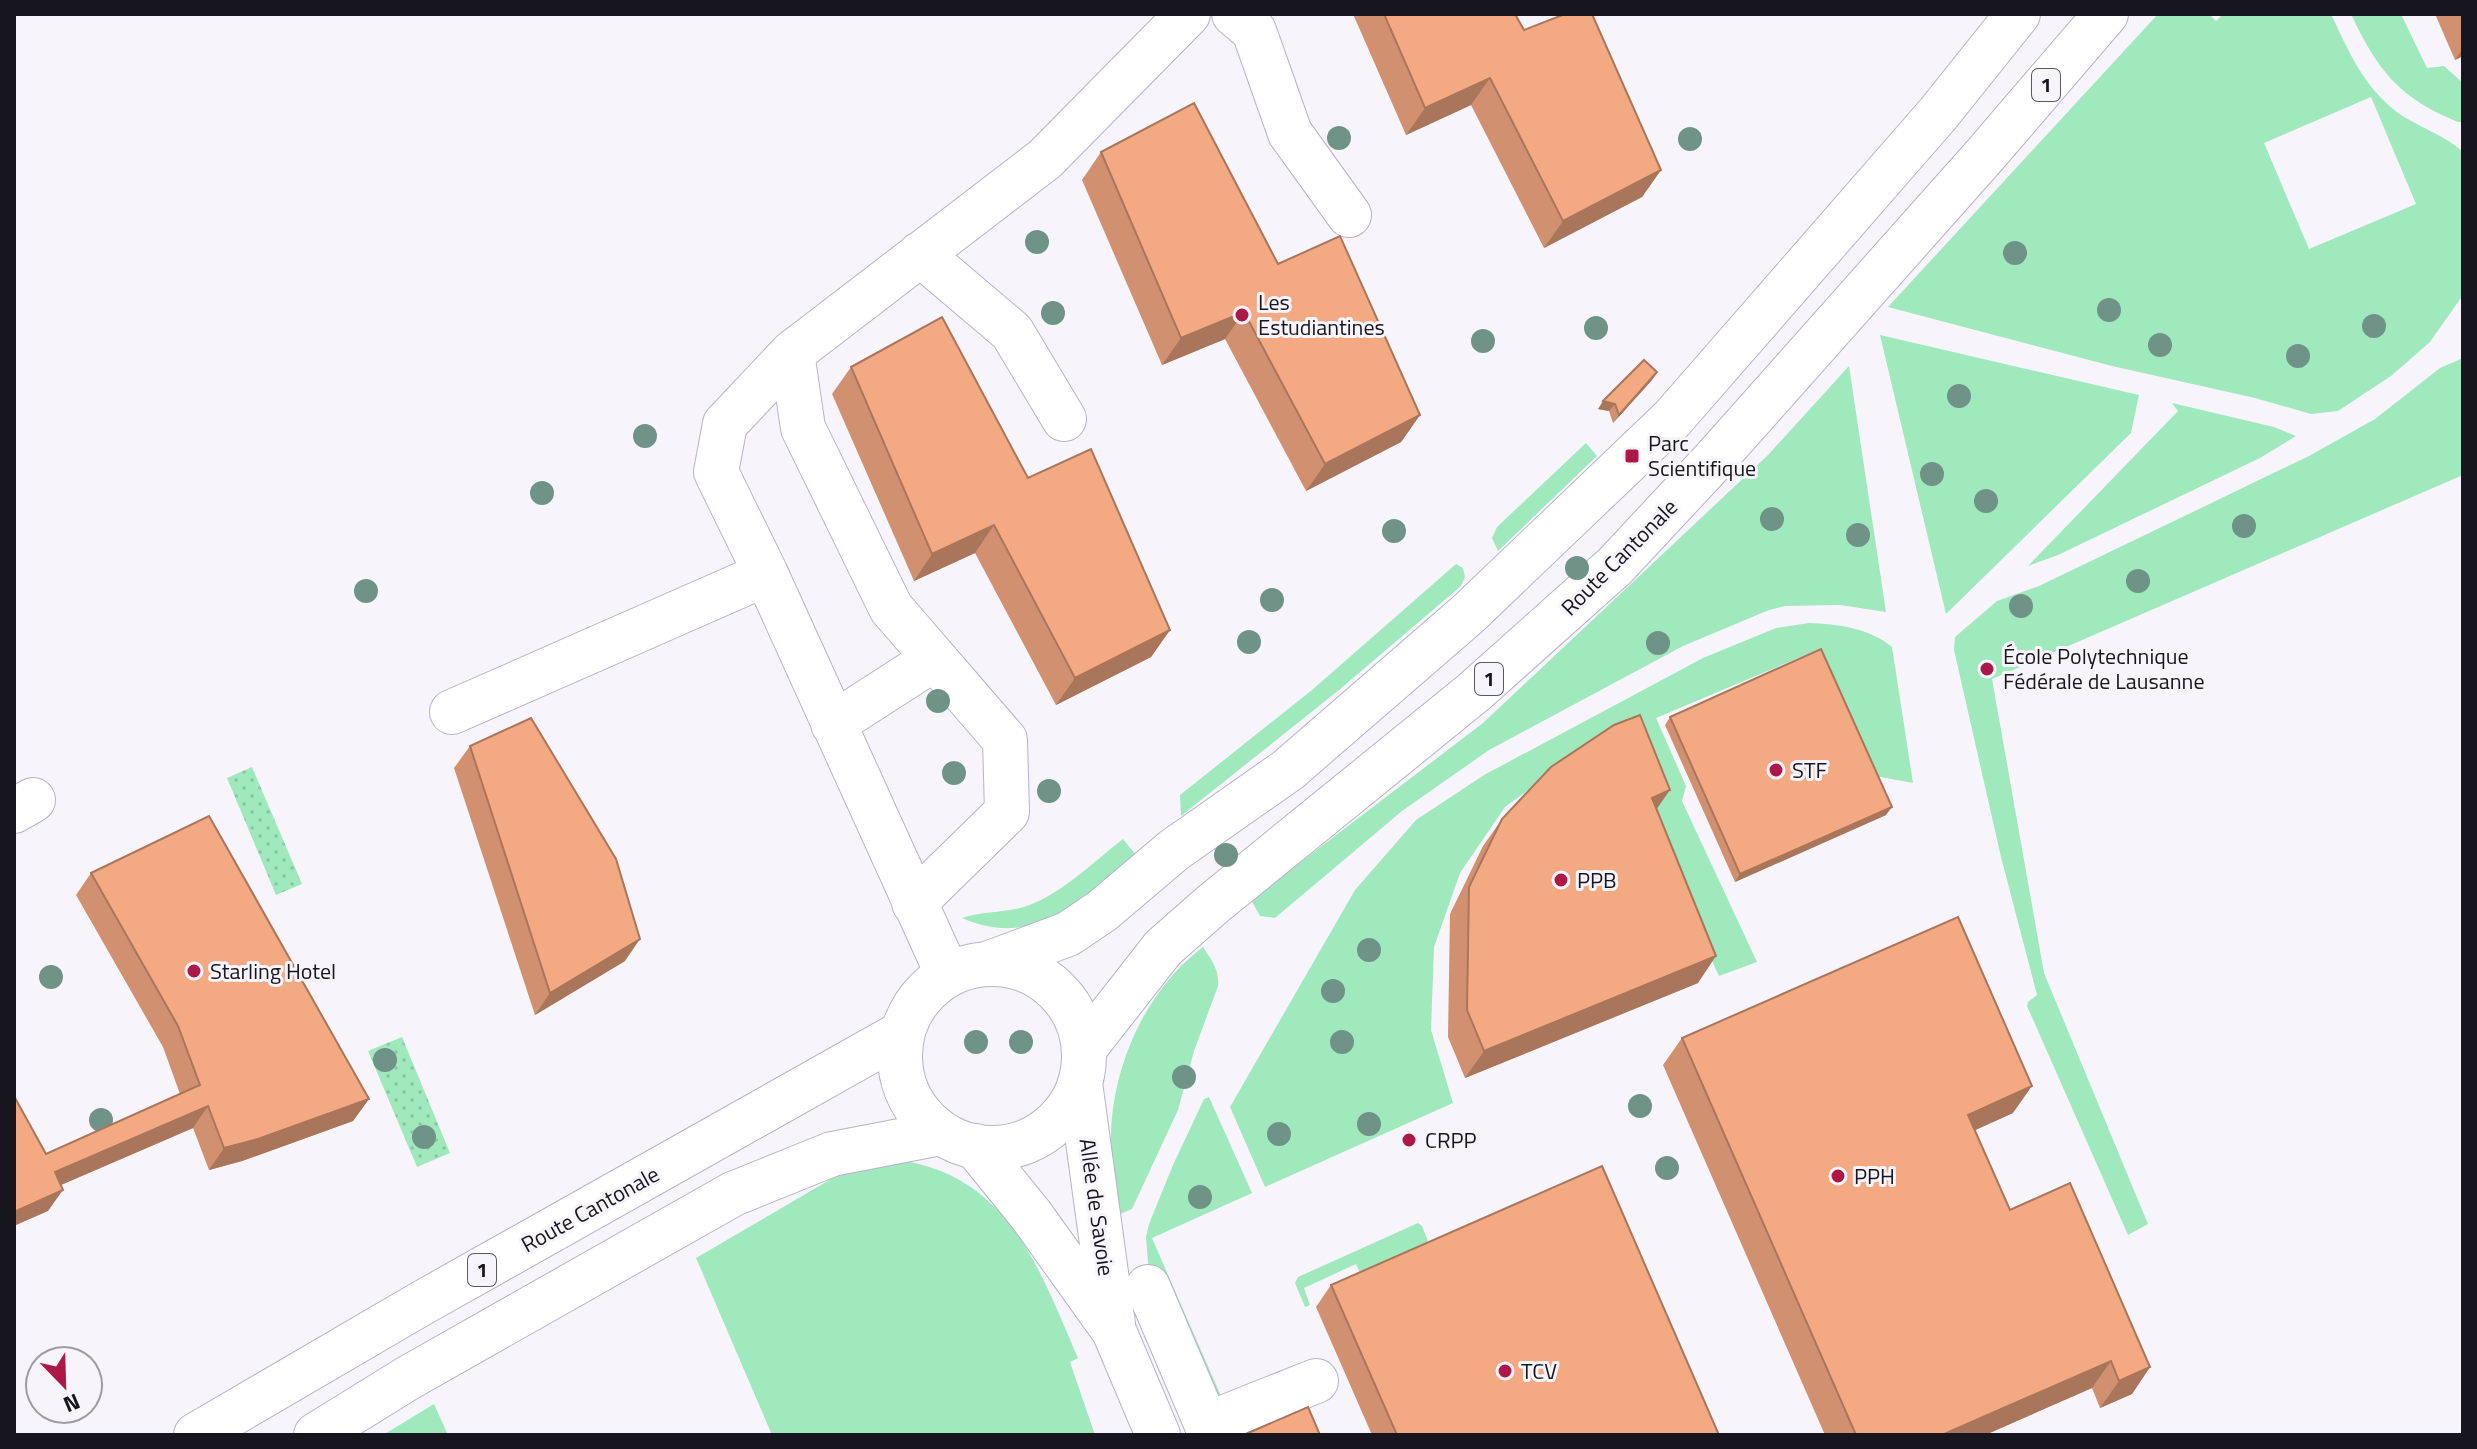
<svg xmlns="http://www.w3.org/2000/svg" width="2477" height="1449" viewBox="0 0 2477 1449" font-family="'Titillium Web',sans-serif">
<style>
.green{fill:#9fe9bd;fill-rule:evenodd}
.garden{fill:url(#garden-dots)}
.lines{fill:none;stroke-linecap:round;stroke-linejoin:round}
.minor-casing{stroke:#b8b1cc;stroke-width:46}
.major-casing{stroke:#b8b1cc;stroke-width:46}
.minor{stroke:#fff;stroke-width:44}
.major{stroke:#fff;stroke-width:44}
.tree{fill:#6f9386}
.wall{fill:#d19170}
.shaded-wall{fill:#aa765b}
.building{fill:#f3a982;stroke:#aa765b;stroke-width:2}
.poi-dot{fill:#ac1949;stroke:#f7f5fb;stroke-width:3}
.labels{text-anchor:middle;stroke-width:6;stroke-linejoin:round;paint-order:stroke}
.shield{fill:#f7f5fb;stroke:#5a5860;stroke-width:2}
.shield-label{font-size:20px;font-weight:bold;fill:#17151e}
.poi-label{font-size:22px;fill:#17151e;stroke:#f7f5fb;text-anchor:start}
.street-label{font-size:22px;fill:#17151e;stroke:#f7f5fb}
</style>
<defs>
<pattern id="garden-dots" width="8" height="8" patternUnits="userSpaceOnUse" patternTransform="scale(2)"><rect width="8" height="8" fill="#9fe9bd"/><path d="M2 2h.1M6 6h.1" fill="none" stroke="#88c7a2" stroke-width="1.8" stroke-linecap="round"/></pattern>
</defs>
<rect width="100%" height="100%" fill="#f7f5fb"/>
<!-- green -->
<path class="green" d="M 2158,14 L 2209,14 L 2216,21 L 2223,14 L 2331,14 C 2349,52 2363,86 2398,113 C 2418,127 2445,135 2463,152 L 2463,295 L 2430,342 L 2391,376 L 2338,411 L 2311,414 L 2255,398 L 2112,366 L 1888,307 ZM 2371,97 L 2416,204 L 2309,249 L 2264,143 Z
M 2351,14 L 2401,14 L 2427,68 L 2444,66 L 2463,83 L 2463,122 L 2458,122 C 2400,99 2377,70 2351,14 Z
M 1880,335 L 2139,395 L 2131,433 L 1946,614 Z
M 2463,358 L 2463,475 L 1992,679 L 2044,973 L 2148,1224 L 2128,1235 L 2027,1006 L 2028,1002 L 2037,995 L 2001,857 L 1954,650 L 1955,637 L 1997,601 L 2039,586 L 2309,456 L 2375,419 L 2440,368 Z
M 1849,366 L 1886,612 L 1840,605 L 1785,606 L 1769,610 L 1683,646 L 1489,750 L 1402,811 L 1275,918 L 1260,916 L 1251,900 L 1483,723 L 1768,455 Z
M 2172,403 L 2274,427 L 2296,436 L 2260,458 L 2058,555 L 2028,566 L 2178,411 Z
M 1586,443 L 1597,456 L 1498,551 L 1492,538 L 1497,527 Z
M 1456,564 L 1463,568 L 1465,577 L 1461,586 L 1339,690 L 1181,816 L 1180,795 L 1312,690 Z
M 1809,623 C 1838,624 1869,628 1892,647 L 1913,783 L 1875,776 L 1817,650 L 1656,718 L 1686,786 L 1682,801 L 1757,962 L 1719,976 L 1697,929 L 1594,742 L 1505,807 L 1460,873 L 1434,947 L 1431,1030 L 1453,1103 L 1265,1187 L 1230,1107 L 1355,890 L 1416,820 L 1484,775 L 1703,658 L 1776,628 Z
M 1123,839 L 1136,855 C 1086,900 1034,950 962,918 C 982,911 1004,913 1024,907 C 1061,895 1093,862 1123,839 Z
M 1203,947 C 1211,959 1220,971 1218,986 L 1194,1051 L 1178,1110 L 1132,1209 L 1118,1215 C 1116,1192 1111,1170 1111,1147 C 1109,1073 1143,992 1203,947 Z
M 1209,1097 L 1252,1193 L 1152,1238 L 1238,1435 L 1154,1286 L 1148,1262 L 1146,1237 L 1149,1224 L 1173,1165 L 1204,1099 Z
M 904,1161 C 1010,1178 1041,1273 1078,1358 L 1070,1362 L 1095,1435 L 772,1435 L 696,1258 L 843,1172 Z
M 1418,1223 L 1422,1226 L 1432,1251 L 1364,1281 L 1356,1264 L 1304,1288 L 1310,1305 L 1305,1307 L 1295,1283 L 1298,1277 Z
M 434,1404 L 448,1435 L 383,1435 Z"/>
<!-- garden -->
<path class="garden" d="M 252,767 L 302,884 L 276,895 L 227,778 Z
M 402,1037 L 450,1153 L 417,1167 L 368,1051 Z"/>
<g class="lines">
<!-- minor casing -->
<g class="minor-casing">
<path id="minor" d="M 1234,14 L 1254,31 L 1290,133 L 1349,215
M 920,254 L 1012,332 L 1064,419
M 792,353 L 803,428 L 891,608 L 1005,740 L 1007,812 L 914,903
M 452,712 L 766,574
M 833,724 L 934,659
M 14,811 L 33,800
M 948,975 L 766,574 L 716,472 L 725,424 L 792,353 L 1045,159 L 1188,14
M 1080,1083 L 1113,1324
M 975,1146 L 1031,1215 L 1114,1331 L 1158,1435
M 1148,1287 L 1211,1435
M 1208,1424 L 1316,1381"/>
</g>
<!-- major casing -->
<g class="major-casing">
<path id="major" d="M 987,964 L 1068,934 L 1102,911 L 1174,850 L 1288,770 L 1468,614 L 1672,419 L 1938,114 L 2018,14
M900 1056a92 92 0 1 1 184 0a92 92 0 1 1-184 0Z
M 1084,1049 L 1163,948 L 1213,904 L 1474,692 L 1615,566 L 1712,462 L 1985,155 L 2106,14
M 196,1435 L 422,1303 L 902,1033
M 316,1435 L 408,1378 L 733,1194 L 832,1154 L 941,1133"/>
</g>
<!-- minor -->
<use href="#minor" class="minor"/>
<!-- major -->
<use href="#major" class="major"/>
</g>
<!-- trees -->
<g class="tree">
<circle cx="1339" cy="138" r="12"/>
<circle cx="1690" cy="139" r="12"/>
<circle cx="1037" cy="242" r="12"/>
<circle cx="2015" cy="253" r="12"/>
<circle cx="2109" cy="310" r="12"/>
<circle cx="1053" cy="313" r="12"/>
<circle cx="2374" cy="326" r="12"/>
<circle cx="1596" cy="328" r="12"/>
<circle cx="1483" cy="341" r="12"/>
<circle cx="2160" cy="345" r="12"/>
<circle cx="2298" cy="356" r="12"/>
<circle cx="1959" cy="396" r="12"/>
<circle cx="645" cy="436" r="12"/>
<circle cx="1932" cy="474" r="12"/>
<circle cx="542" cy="493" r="12"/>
<circle cx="1986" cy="501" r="12"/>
<circle cx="1772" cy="519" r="12"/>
<circle cx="2244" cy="526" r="12"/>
<circle cx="1394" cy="531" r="12"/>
<circle cx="1858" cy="535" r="12"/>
<circle cx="1577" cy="568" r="12"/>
<circle cx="2138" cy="581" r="12"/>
<circle cx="366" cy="591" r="12"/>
<circle cx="1272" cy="600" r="12"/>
<circle cx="2021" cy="606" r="12"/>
<circle cx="1249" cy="642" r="12"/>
<circle cx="1658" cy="643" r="12"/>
<circle cx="938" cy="701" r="12"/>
<circle cx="954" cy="773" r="12"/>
<circle cx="1049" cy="791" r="12"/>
<circle cx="1226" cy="855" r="12"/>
<circle cx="1369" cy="950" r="12"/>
<circle cx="51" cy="977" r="12"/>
<circle cx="1333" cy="991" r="12"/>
<circle cx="976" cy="1042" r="12"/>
<circle cx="1021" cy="1042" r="12"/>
<circle cx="1342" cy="1042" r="12"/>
<circle cx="385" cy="1060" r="12"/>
<circle cx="1184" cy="1077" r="12"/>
<circle cx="1640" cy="1106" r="12"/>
<circle cx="101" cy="1120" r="12"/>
<circle cx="1369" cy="1124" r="12"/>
<circle cx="1279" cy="1134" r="12"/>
<circle cx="424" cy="1137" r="12"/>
<circle cx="1667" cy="1168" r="12"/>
<circle cx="1200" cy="1197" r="12"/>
</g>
<!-- wall -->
<path class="wall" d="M 1353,14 L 1515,14 L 1524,30 L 1661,170 L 1642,197 L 1544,248 L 1471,105 L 1406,135 Z
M 2435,14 L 2463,14 L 2463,56 L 2455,60 Z
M 1101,152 L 1278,264 L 1420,415 L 1401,442 L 1306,491 L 1225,339 L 1162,365 L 1082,180 Z
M 851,367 L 1028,478 L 1170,630 L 1151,657 L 1056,705 L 975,553 L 914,581 L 832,394 Z
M 1652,380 L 1613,423 L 1609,411 L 1598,409 Z
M 1670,717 L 1886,815 L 1735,882 L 1665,725 Z
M 470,746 L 625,961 L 535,1015 L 454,768 Z
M 1656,810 L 1698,983 L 1465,1078 L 1448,1037 L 1450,914 L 1483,846 L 1502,819 Z
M 91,873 L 369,1099 L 353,1121 L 242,1161 L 209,1170 L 193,1128 L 61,1185 L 48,1211 L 46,1154 L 180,1094 L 163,1047 L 76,895 Z
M 1682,1038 L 2013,1113 L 1975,1130 L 2010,1210 L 2150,1367 L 2132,1394 L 2100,1408 L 2092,1388 L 1985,1435 L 1825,1435 L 1663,1065 Z
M 1331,1285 L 1719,1435 L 1372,1435 L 1316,1307 Z"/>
<!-- shaded-wall -->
<path class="shaded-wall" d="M 2463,48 L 2463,56 L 2455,60 Z
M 1490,78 L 1471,105 L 1406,135 L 1425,108 Z
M 1661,170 L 1642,197 L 1544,248 L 1563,221 Z
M 1244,312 L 1225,339 L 1162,365 L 1181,338 Z
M 1657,372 L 1652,380 L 1613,423 L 1619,415 Z
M 1603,401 L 1615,404 L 1609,411 L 1598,409 Z
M 1420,415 L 1401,442 L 1306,491 L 1325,464 Z
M 994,525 L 975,553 L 914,581 L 932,554 Z
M 1170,630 L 1151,657 L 1056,705 L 1075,678 Z
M 1670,790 L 1651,817 L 1652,798 Z
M 1892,807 L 1886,815 L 1735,882 L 1740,874 Z
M 640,939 L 625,961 L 535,1015 L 550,993 Z
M 1716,956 L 1698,983 L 1465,1078 L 1484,1051 Z
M 2032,1086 L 2013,1113 L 1949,1142 L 1968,1115 Z
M 369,1099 L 353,1121 L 242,1161 L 209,1170 L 224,1148 Z
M 208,1106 L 193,1128 L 40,1194 L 55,1172 Z
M 63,1190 L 48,1211 L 14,1226 L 14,1212 Z
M 2111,1361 L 2092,1388 L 1985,1435 L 1942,1435 Z
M 2150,1367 L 2132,1394 L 2100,1408 L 2119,1381 Z"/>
<!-- building -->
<path class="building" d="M 1384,14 L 1515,14 L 1524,30 L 1565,14 L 1592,14 L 1661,170 L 1563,221 L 1490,78 L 1425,108 Z
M 1194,103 L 1278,264 L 1340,236 L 1420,415 L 1325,464 L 1244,312 L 1181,338 L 1101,152 Z
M 942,317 L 1028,478 L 1091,449 L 1170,630 L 1075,678 L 994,525 L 932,554 L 851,367 Z
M 1644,360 L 1657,372 L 1619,415 L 1615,404 L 1603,401 Z
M 1821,649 L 1892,807 L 1740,874 L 1670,717 Z
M 1640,715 L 1670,790 L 1652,798 L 1716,956 L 1484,1051 L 1467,1010 L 1469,887 L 1502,819 L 1551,767 L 1614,725 Z
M 531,718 L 616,859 L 640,939 L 550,993 L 470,746 Z
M 209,816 L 369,1099 L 258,1139 L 224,1148 L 208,1106 L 55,1172 L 63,1190 L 14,1212 L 14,1096 L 46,1154 L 200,1085 L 178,1026 L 91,873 Z
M 1958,917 L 2032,1086 L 1968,1115 L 2010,1210 L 2070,1183 L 2150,1367 L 2119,1381 L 2111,1361 L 1942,1435 L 1856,1435 L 1682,1038 Z
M 1602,1166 L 1719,1435 L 1397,1435 L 1331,1285 Z
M 1308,1407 L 1320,1435 L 1249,1435 L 1248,1433 Z"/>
<!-- markers -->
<g class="poi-dot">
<circle cx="1242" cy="315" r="8"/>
<rect x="1624" y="448" width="16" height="16" rx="4"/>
<circle cx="1987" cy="669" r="8"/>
<circle cx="1776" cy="770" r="8"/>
<circle cx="1561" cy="880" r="8"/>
<circle cx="194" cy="971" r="8"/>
<circle cx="1409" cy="1140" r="8"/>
<circle cx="1838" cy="1176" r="8"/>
<circle cx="1505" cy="1371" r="8"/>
</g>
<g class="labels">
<!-- shield labels -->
<g class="shield">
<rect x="2032" y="69" width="28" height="32" rx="6"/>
<rect x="1475" y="663" width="28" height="32" rx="6"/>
<rect x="468" y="1254" width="28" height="32" rx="6"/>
</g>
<g class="shield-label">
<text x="2046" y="92">1</text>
<text x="1489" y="686">1</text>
<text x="482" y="1277">1</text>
</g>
<!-- poi labels -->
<g class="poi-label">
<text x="1258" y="310">Les<tspan x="1258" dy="25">Estudiantines</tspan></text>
<text x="1648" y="451">Parc<tspan x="1648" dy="25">Scientifique</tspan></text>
<text x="2003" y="664">École Polytechnique<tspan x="2003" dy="25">Fédérale de Lausanne</tspan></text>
<text x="1792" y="778">STF</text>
<text x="1577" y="888">PPB</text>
<text x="210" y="979">Starling Hotel</text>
<text x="1425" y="1148">CRPP</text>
<text x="1854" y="1184">PPH</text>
<text x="1521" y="1379">TCV</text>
</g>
<!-- street labels -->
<g class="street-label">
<text transform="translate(1619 557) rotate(-45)" y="8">Route Cantonale</text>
<text transform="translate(1097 1207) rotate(82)" y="8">Allée de Savoie</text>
<text transform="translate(590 1209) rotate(-29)" y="8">Route Cantonale</text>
</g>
</g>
<!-- border -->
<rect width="2477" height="1449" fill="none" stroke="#17151e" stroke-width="32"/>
<!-- north arrow -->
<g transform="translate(64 1385) rotate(157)"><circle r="38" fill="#f7f5fb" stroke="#9d9ba3" stroke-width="2"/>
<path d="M0-6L14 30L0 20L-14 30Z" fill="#ac1949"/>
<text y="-12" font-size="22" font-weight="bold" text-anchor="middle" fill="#17151e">N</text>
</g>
</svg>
